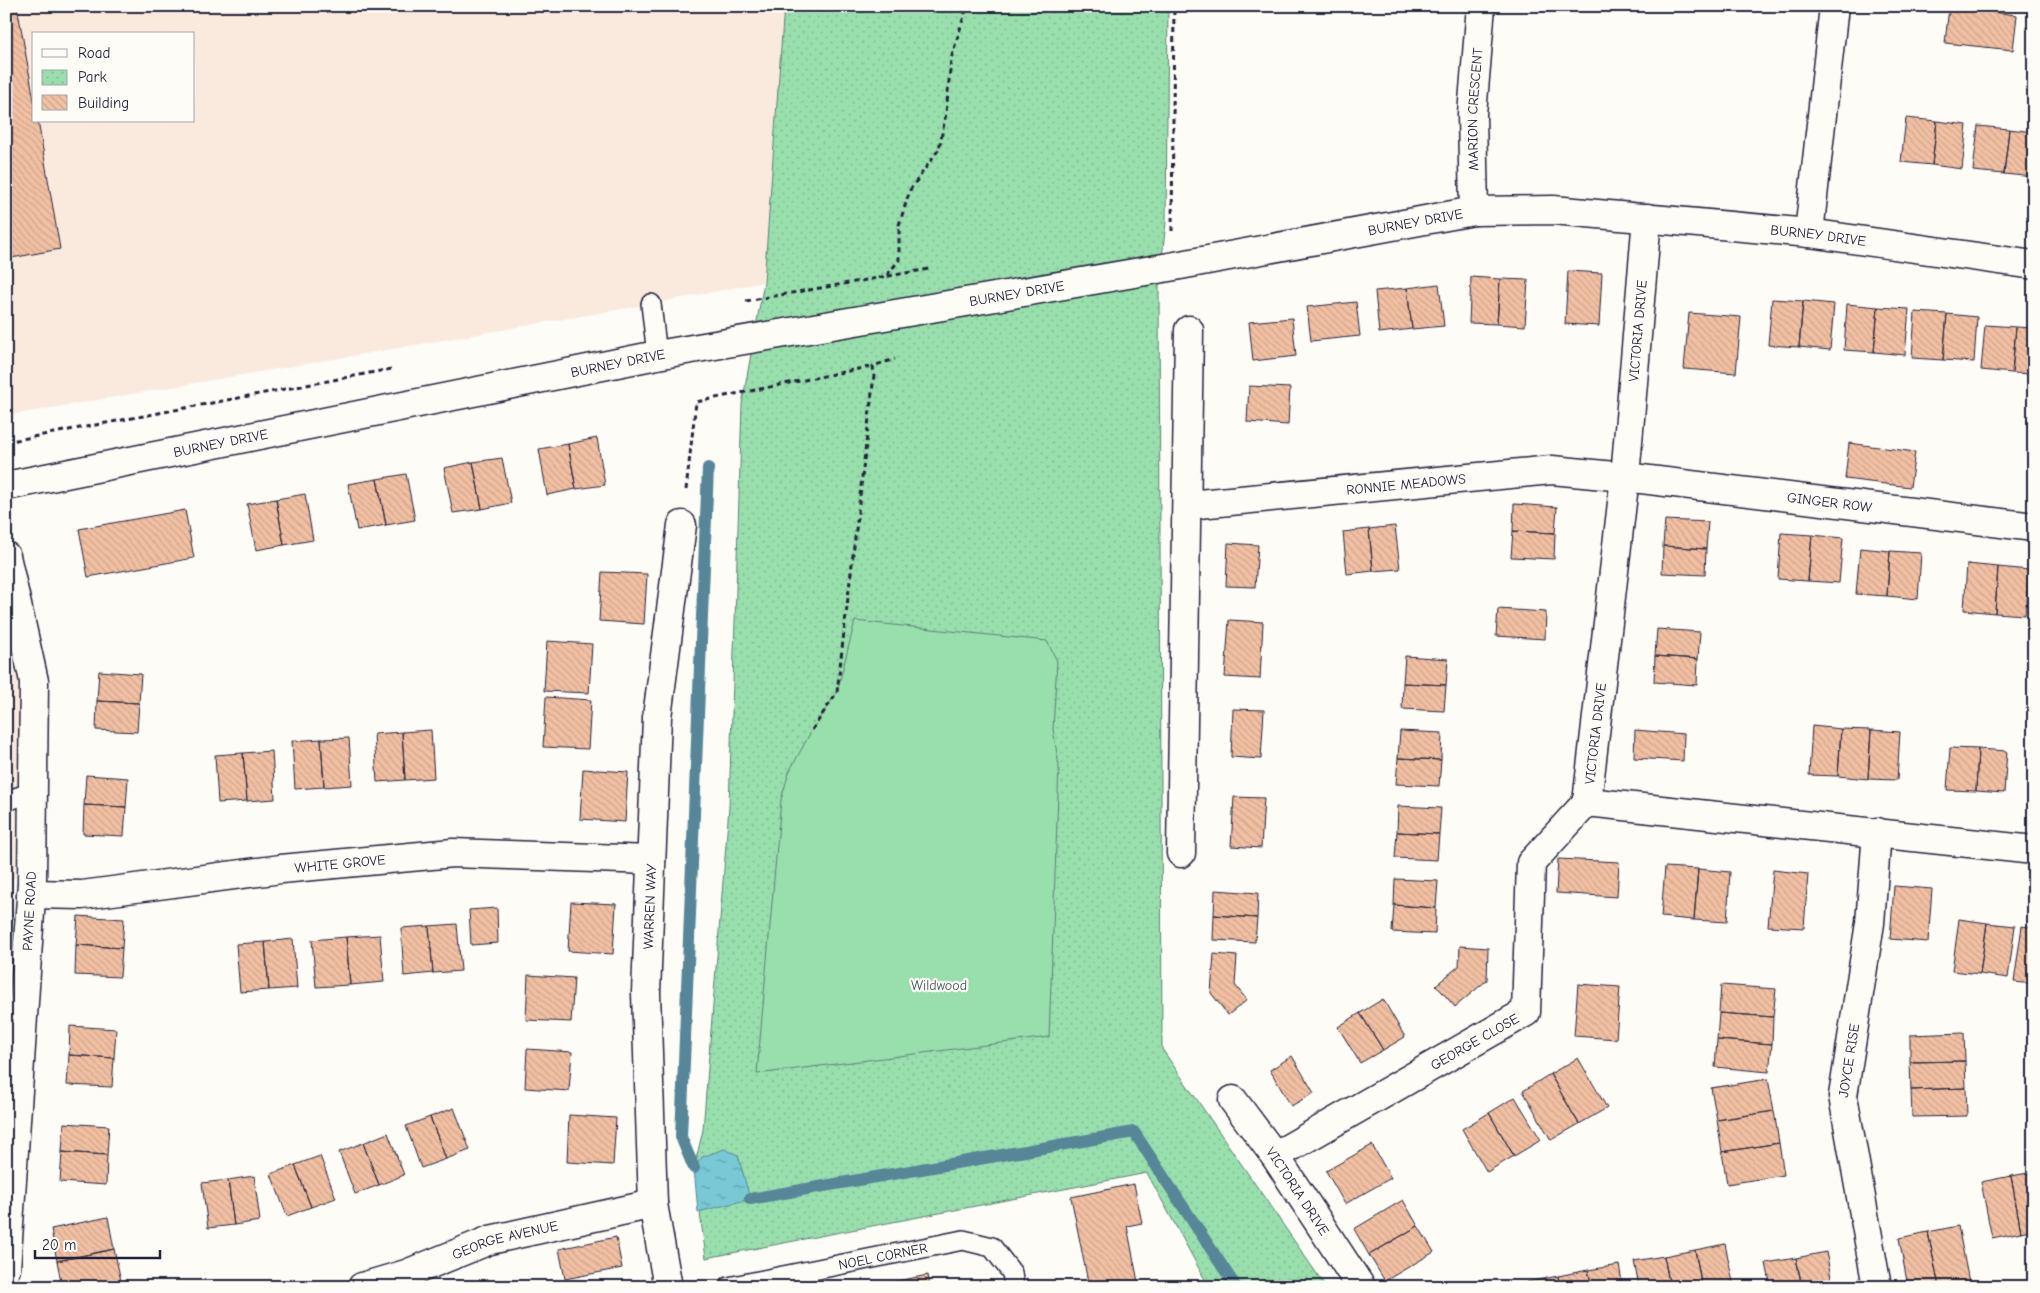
<svg xmlns="http://www.w3.org/2000/svg" width="2040" height="1293" viewBox="0 0 2040 1293" font-family="'Comic Neue',sans-serif">
<style>
.built{fill:#faeade;fill-rule:evenodd}
.park{fill:url(#park-dots);stroke:#5d8074}
.pitch{fill:#98dfad;stroke:#5d8074}
.water{fill:url(#water-ripples);stroke:#568698}
.lines{fill:none;stroke-linecap:round;stroke-linejoin:round}
.stream{stroke:#568698;stroke-width:12}
.building{fill:url(#building-back-hatch);stroke:#22223b}
.service-casing{stroke:#22223b;stroke-width:22}
.minor-casing{stroke:#22223b;stroke-width:31}
.path{stroke:#22223b;stroke-width:3;stroke-dasharray:5 4;stroke-linecap:butt}
.service{stroke:#fdfcf7;stroke-width:19}
.minor{stroke:#fdfcf7;stroke-width:28}
.labels{text-anchor:middle;stroke-width:4.5;stroke-linejoin:round;paint-order:stroke}
.street-label{font-size:14px;fill:#22223b;stroke:#fdfcf7}
.park-label{font-size:14px;fill:#455b5d;stroke:#fdfcf7}
</style>
<defs>
<pattern id="park-dots" width="8" height="8" patternUnits="userSpaceOnUse" patternTransform="scale(1.25)"><rect width="8" height="8" fill="#98dfad"/><path d="M2 2h.1M6 6h.1" fill="none" stroke="#83bf96" stroke-width="1.8" stroke-linecap="round"/></pattern>
<pattern id="water-ripples" width="26" height="14" patternUnits="userSpaceOnUse" patternTransform="scale(1.25)"><rect width="26" height="14" fill="#79c8d6"/><path d="M2 4q2-2 4 0t4 0M15 11q2-2 4 0t4 0" fill="none" stroke="#63a2af"/></pattern>
<pattern id="building-back-hatch" width="6" height="6" patternUnits="userSpaceOnUse" patternTransform="scale(1.25)"><rect width="6" height="6" fill="#f2c0a3"/><path d="M-1 5l2 2M0 0l6 6M5-1l2 2" fill="none" stroke="#cfa58d"/></pattern>
</defs>
<rect width="100%" height="100%" fill="#fdfcf7"/>
<filter id="ink" filterUnits="userSpaceOnUse"><feTurbulence type="fractalNoise" baseFrequency=".02" numOctaves="2"/><feDisplacementMap in="SourceGraphic" scale="10" xChannelSelector="R" yChannelSelector="G"/><feConvolveMatrix kernelMatrix="1 2 1 2 8 2 1 2 1" color-interpolation-filters="sRGB"/></filter>
<g filter="url(#ink)">
<!-- built -->
<path class="built" d="M 6,6 L 784,6 L 764,282 L 651,304 L 6,416 ZM 34,34 L 194,34 L 194,121 L 34,121 Z
M 6,612 L 21,687 L 15,878 L 6,880 Z"/>
<!-- park -->
<path class="park" d="M 784,6 L 1168,6 L 1166,222 L 1159,285 L 1162,1049 L 1326,1287 L 1209,1287 L 1147,1173 L 706,1258 L 694,1168 L 703,1130 L 729,807 L 742,404 L 764,282 Z"/>
<!-- pitch -->
<path class="pitch" d="M 855,621 L 1047,641 L 1057,661 L 1053,729 L 1059,766 L 1049,1037 L 757,1074 L 781,800 L 789,772 L 812,730 L 837,692 Z"/>
<!-- water -->
<path class="water" d="M 724,1149 L 738,1155 L 750,1199 L 698,1212 L 694,1168 L 702,1157 Z"/>
<g class="lines">
<!-- stream -->
<path class="stream" d="M 694,1168 L 681,1137 L 708,468
M 750,1199 L 1134,1132 L 1236,1287"/>
</g>
<!-- building -->
<path class="building" d="M 6,6 L 17,6 L 34,100 L 34,121 L 38,121 L 60,249 L 6,259 Z
M 1949,7 L 2017,15 L 2013,50 L 1945,43 Z
M 1906,118 L 1937,121 L 1932,165 L 1901,162 Z
M 1937,121 L 1967,125 L 1962,169 L 1932,165 Z
M 1978,126 L 2009,129 L 2004,174 L 1973,171 Z
M 2009,129 L 2034,132 L 2034,177 L 2004,174 Z
M 1568,271 L 1602,273 L 1599,326 L 1565,324 Z
M 1471,277 L 1500,279 L 1497,324 L 1469,323 Z
M 1500,279 L 1528,280 L 1525,326 L 1497,324 Z
M 1439,284 L 1444,326 L 1412,329 L 1407,288 Z
M 1407,288 L 1412,329 L 1379,333 L 1375,291 Z
M 1772,299 L 1803,301 L 1799,347 L 1768,345 Z
M 1803,301 L 1834,304 L 1830,350 L 1799,347 Z
M 1356,302 L 1360,336 L 1311,341 L 1307,307 Z
M 1847,304 L 1878,307 L 1874,352 L 1844,350 Z
M 1878,307 L 1909,309 L 1905,355 L 1874,352 Z
M 1915,312 L 1947,314 L 1943,360 L 1912,358 Z
M 1689,313 L 1741,317 L 1736,373 L 1684,369 Z
M 1947,314 L 1977,317 L 1974,362 L 1943,360 Z
M 1292,318 L 1296,356 L 1253,361 L 1249,322 Z
M 1985,325 L 2016,327 L 2012,373 L 1981,370 Z
M 2016,327 L 2034,328 L 2034,374 L 2012,373 Z
M 1249,386 L 1290,388 L 1288,425 L 1247,422 Z
M 597,438 L 605,485 L 576,489 L 568,444 Z
M 1849,443 L 1915,452 L 1910,487 L 1845,479 Z
M 568,444 L 576,489 L 547,495 L 539,449 Z
M 502,458 L 511,503 L 482,509 L 473,462 Z
M 473,462 L 482,509 L 453,513 L 444,468 Z
M 406,474 L 415,520 L 386,525 L 377,479 Z
M 377,479 L 386,525 L 357,530 L 348,484 Z
M 305,494 L 313,540 L 284,545 L 276,499 Z
M 276,499 L 284,545 L 256,550 L 247,504 Z
M 1514,504 L 1557,507 L 1555,533 L 1513,531 Z
M 185,510 L 194,558 L 88,577 L 79,529 Z
M 1665,520 L 1708,522 L 1706,549 L 1663,546 Z
M 1395,526 L 1400,569 L 1373,571 L 1369,529 Z
M 1369,529 L 1373,571 L 1347,574 L 1343,532 Z
M 1513,531 L 1555,533 L 1554,559 L 1511,557 Z
M 1781,533 L 1812,535 L 1808,581 L 1778,579 Z
M 1812,535 L 1843,538 L 1839,583 L 1808,581 Z
M 1228,543 L 1258,545 L 1255,587 L 1226,586 Z
M 1663,546 L 1706,549 L 1705,575 L 1662,573 Z
M 1860,548 L 1890,551 L 1887,596 L 1856,594 Z
M 1890,551 L 1921,553 L 1918,599 L 1887,596 Z
M 1967,564 L 1998,567 L 1995,613 L 1964,610 Z
M 1998,567 L 2029,570 L 2025,615 L 1995,613 Z
M 602,572 L 647,574 L 644,624 L 599,621 Z
M 1498,609 L 1546,612 L 1545,639 L 1496,636 Z
M 1229,620 L 1263,622 L 1260,679 L 1225,677 Z
M 1657,629 L 1700,632 L 1698,659 L 1655,656 Z
M 547,641 L 592,644 L 589,693 L 544,691 Z
M 1405,656 L 1448,659 L 1446,685 L 1403,683 Z
M 1655,656 L 1698,659 L 1697,685 L 1654,682 Z
M 99,671 L 141,674 L 139,703 L 97,701 Z
M 1403,683 L 1446,685 L 1444,711 L 1402,709 Z
M 546,697 L 591,700 L 588,749 L 543,747 Z
M 97,701 L 139,703 L 137,732 L 96,730 Z
M 1233,709 L 1264,710 L 1261,759 L 1231,757 Z
M 1812,726 L 1841,729 L 1838,776 L 1809,775 Z
M 1841,729 L 1871,730 L 1868,779 L 1838,776 Z
M 431,730 L 434,778 L 405,780 L 402,732 Z
M 1635,730 L 1684,734 L 1683,761 L 1634,758 Z
M 1871,730 L 1900,732 L 1897,780 L 1868,779 Z
M 1400,731 L 1442,733 L 1441,760 L 1398,758 Z
M 402,732 L 405,780 L 377,782 L 374,734 Z
M 349,738 L 352,785 L 324,787 L 321,739 Z
M 321,739 L 324,787 L 295,789 L 292,741 Z
M 1950,748 L 1978,749 L 1976,791 L 1947,790 Z
M 1978,749 L 2007,751 L 2004,793 L 1976,791 Z
M 272,751 L 275,799 L 247,801 L 243,753 Z
M 243,753 L 247,801 L 218,803 L 215,755 Z
M 1398,758 L 1441,760 L 1439,786 L 1396,784 Z
M 583,769 L 628,772 L 625,822 L 580,819 Z
M 86,775 L 128,778 L 126,807 L 84,805 Z
M 1234,797 L 1264,798 L 1261,848 L 1231,846 Z
M 84,805 L 126,807 L 124,836 L 83,834 Z
M 1398,806 L 1441,808 L 1439,834 L 1397,832 Z
M 1397,832 L 1439,834 L 1437,860 L 1395,858 Z
M 1558,859 L 1619,862 L 1617,897 L 1556,893 Z
M 1665,867 L 1698,869 L 1694,920 L 1661,917 Z
M 1698,869 L 1730,872 L 1727,922 L 1694,920 Z
M 1773,870 L 1808,874 L 1804,928 L 1768,926 Z
M 1395,879 L 1438,881 L 1436,908 L 1394,905 Z
M 1894,886 L 1932,889 L 1928,942 L 1890,939 Z
M 1215,890 L 1258,893 L 1257,918 L 1214,915 Z
M 571,902 L 616,904 L 613,954 L 568,951 Z
M 1394,905 L 1436,908 L 1435,934 L 1392,932 Z
M 497,908 L 498,943 L 471,945 L 469,910 Z
M 1214,915 L 1257,918 L 1255,942 L 1213,940 Z
M 78,916 L 124,919 L 122,948 L 76,945 Z
M 1959,919 L 1987,923 L 1980,974 L 1952,971 Z
M 1987,923 L 2015,926 L 2008,978 L 1980,974 Z
M 457,924 L 461,971 L 433,973 L 429,926 Z
M 429,926 L 433,973 L 404,976 L 401,928 Z
M 2022,926 L 2034,928 L 2034,984 L 2014,982 Z
M 380,935 L 384,982 L 350,985 L 346,937 Z
M 346,937 L 350,985 L 316,987 L 312,940 Z
M 293,939 L 297,988 L 269,990 L 265,942 Z
M 265,942 L 269,990 L 240,992 L 236,944 Z
M 76,945 L 122,948 L 120,977 L 75,975 Z
M 1460,946 L 1488,948 L 1487,980 L 1455,1007 L 1436,985 L 1459,966 Z
M 1214,954 L 1237,956 L 1235,985 L 1247,1000 L 1228,1015 L 1211,993 Z
M 528,975 L 574,978 L 571,1022 L 526,1020 Z
M 1578,984 L 1620,987 L 1616,1039 L 1574,1036 Z
M 1721,985 L 1776,989 L 1773,1017 L 1719,1013 Z
M 1383,999 L 1405,1037 L 1383,1050 L 1360,1013 Z
M 1360,1013 L 1383,1050 L 1360,1063 L 1338,1027 Z
M 1719,1013 L 1773,1017 L 1772,1044 L 1717,1040 Z
M 70,1026 L 116,1029 L 114,1058 L 69,1055 Z
M 1964,1033 L 1965,1061 L 1910,1062 L 1910,1035 Z
M 1717,1040 L 1772,1044 L 1769,1072 L 1715,1067 Z
M 527,1049 L 572,1052 L 569,1091 L 525,1088 Z
M 69,1055 L 114,1058 L 112,1087 L 67,1085 Z
M 1292,1056 L 1314,1093 L 1291,1106 L 1270,1070 Z
M 1578,1058 L 1607,1108 L 1579,1124 L 1550,1074 Z
M 1965,1061 L 1966,1088 L 1911,1090 L 1910,1062 Z
M 1550,1074 L 1579,1124 L 1551,1140 L 1523,1091 Z
M 1768,1079 L 1774,1111 L 1717,1120 L 1711,1088 Z
M 1966,1088 L 1967,1116 L 1912,1117 L 1911,1090 Z
M 1515,1097 L 1541,1140 L 1514,1156 L 1489,1113 Z
M 454,1108 L 470,1150 L 446,1159 L 430,1117 Z
M 1774,1111 L 1779,1143 L 1722,1152 L 1717,1120 Z
M 1489,1113 L 1514,1156 L 1487,1172 L 1462,1129 Z
M 569,1115 L 616,1118 L 613,1165 L 567,1162 Z
M 430,1117 L 446,1159 L 421,1168 L 406,1126 Z
M 64,1123 L 109,1126 L 107,1155 L 62,1152 Z
M 388,1133 L 404,1175 L 379,1185 L 363,1143 Z
M 363,1143 L 379,1185 L 355,1194 L 339,1152 Z
M 1779,1143 L 1784,1175 L 1727,1184 L 1722,1152 Z
M 1372,1145 L 1391,1178 L 1345,1204 L 1326,1171 Z
M 62,1152 L 107,1155 L 106,1185 L 60,1182 Z
M 320,1156 L 336,1198 L 311,1207 L 295,1165 Z
M 295,1165 L 311,1207 L 287,1216 L 271,1174 Z
M 2034,1172 L 2034,1229 L 2021,1232 L 2011,1176 Z
M 254,1176 L 260,1221 L 234,1225 L 228,1180 Z
M 2011,1176 L 2021,1232 L 1992,1238 L 1981,1182 Z
M 228,1180 L 234,1225 L 208,1228 L 202,1183 Z
M 1134,1184 L 1142,1223 L 1127,1226 L 1139,1287 L 1089,1287 L 1071,1197 Z
M 1403,1200 L 1418,1226 L 1369,1255 L 1354,1229 Z
M 108,1217 L 114,1249 L 57,1261 L 51,1229 Z
M 1418,1226 L 1434,1252 L 1385,1281 L 1369,1255 Z
M 1958,1226 L 1969,1282 L 1939,1287 L 1928,1232 Z
M 1928,1232 L 1939,1287 L 1908,1287 L 1899,1238 Z
M 616,1237 L 622,1268 L 565,1279 L 559,1249 Z
M 1725,1244 L 1734,1287 L 1702,1287 L 1695,1250 Z
M 114,1249 L 121,1281 L 90,1287 L 62,1287 L 57,1261 Z
M 1695,1250 L 1702,1287 L 1670,1287 L 1664,1256 Z
M 1826,1252 L 1833,1287 L 1802,1287 L 1796,1258 Z
M 1664,1256 L 1670,1287 L 1639,1287 L 1634,1261 Z
M 1796,1258 L 1802,1287 L 1771,1287 L 1766,1263 Z
M 1619,1265 L 1623,1287 L 1592,1287 L 1588,1270 Z
M 1588,1270 L 1592,1287 L 1560,1287 L 1558,1276 Z
M 928,1275 L 930,1287 L 877,1287 L 877,1285 Z
M 1558,1276 L 1560,1287 L 1528,1287 L 1527,1282 Z"/>
<g class="lines">
<!-- service casing -->
<g class="service-casing">
<g id="service">
<path d="M 651,304 L 657,355"/>
<path d="M 6,801 L 33,792"/>
<path id="s1" d="M 728,1287 L 963,1240 L 992,1247 L 1012,1273 L 1014,1287"/>
</g>
</g>
<!-- minor casing -->
<g class="minor-casing">
<g id="minor">
<path id="s2" d="M 1474,211 L 1472,114 L 1481,6"/>
<path d="M 1809,233 L 1834,6"/>
<path id="s3" d="M 6,486 L 657,355 L 1175,266 L 1474,211 L 1553,210 L 1809,233 L 2034,265"/>
<path id="s4" d="M 1188,505 L 1552,470 L 1625,477 L 2034,527"/>
<path d="M 6,556 L 34,681 L 32,883 L 6,1269"/>
<path id="s5" d="M 1587,802 L 1625,477 L 1647,218"/>
<path d="M 1587,802 L 2034,850"/>
<path d="M 1181,853 L 1189,330"/>
<path id="s6" d="M 31,894 L 82,895 L 281,869 L 453,853 L 651,860"/>
<path id="s7" d="M 1233,1100 L 1275,1156 L 1361,1287"/>
<path id="s8" d="M 1275,1156 L 1526,1012 L 1531,863 L 1587,802"/>
<path id="s9" d="M 362,1287 L 406,1274 L 490,1240 L 653,1204"/>
<path id="s10" d="M 668,1287 L 653,1204 L 646,993 L 657,717 L 682,525"/>
<path id="s11" d="M 1877,1287 L 1843,1096 L 1870,923 L 1877,832"/>
</g>
</g>
<!-- path -->
<path class="path" d="M 1172,231 L 1174,6
M 887,275 L 899,260 L 899,225 L 910,190 L 939,149 L 946,113 L 951,59 L 967,6
M 746,301 L 929,269
M 6,442 L 391,369
M 686,490 L 696,402 L 873,366
M 812,730 L 837,692 L 874,375 L 873,366 L 895,359"/>
<!-- service -->
<use href="#service" class="service"/>
<!-- minor -->
<use href="#minor" class="minor"/>
</g>
</g>
<g class="labels">
<!-- street labels -->
<g class="street-label">
<text dy="5" stroke="none"><textPath href="#s2" startOffset="102">MARION CRESCENT</textPath></text>
<text dy="5" stroke="none"><textPath href="#s3" startOffset="1434">BURNEY DRIVE</textPath></text>
<text dy="5" stroke="none"><textPath href="#s3" startOffset="1839">BURNEY DRIVE</textPath></text>
<text dy="5" stroke="none"><textPath href="#s3" startOffset="1029">BURNEY DRIVE</textPath></text>
<text dy="5" stroke="none"><textPath href="#s5" startOffset="474">VICTORIA DRIVE</textPath></text>
<text dy="5" stroke="none"><textPath href="#s3" startOffset="624">BURNEY DRIVE</textPath></text>
<text dy="5" stroke="none"><textPath href="#s3" startOffset="219">BURNEY DRIVE</textPath></text>
<text dy="5" stroke="none"><textPath href="#s4" startOffset="219">RONNIE MEADOWS</textPath></text>
<text dy="5" stroke="none"><textPath href="#s4" startOffset="645">GINGER ROW</textPath></text>
<text dy="5" stroke="none"><textPath href="#s5" startOffset="69">VICTORIA DRIVE</textPath></text>
<text dy="5" stroke="none"><textPath href="#s6" startOffset="311">WHITE GROVE</textPath></text>
<text dy="5" stroke="none"><textPath href="#s10" startOffset="382">WARREN WAY</textPath></text>
<text transform="translate(29 911) rotate(-87)" y="5">PAYNE ROAD</text>
<text dy="5" stroke="none"><textPath href="#s8" startOffset="230">GEORGE CLOSE</textPath></text>
<text dy="5" stroke="none"><textPath href="#s11" startOffset="230">JOYCE RISE</textPath></text>
<text dy="5" stroke="none"><textPath href="#s7" startOffset="112">VICTORIA DRIVE</textPath></text>
<text dy="5" stroke="none"><textPath href="#s9" startOffset="151">GEORGE AVENUE</textPath></text>
<text dy="5" stroke="none"><textPath href="#s1" startOffset="158">NOEL CORNER</textPath></text>
</g>
<!-- park labels -->
<g class="park-label">
<text x="939" y="990">Wildwood</text>
</g>
</g>
<!-- margin -->
<rect width="2040" height="1293" fill="none" stroke="#fdfcf7" stroke-width="25"/>
<rect x="12" y="12" width="2015" height="1268" fill="none" stroke="#22223b" stroke-width="2" filter="url(#ink)"/>
<!-- legend -->
<rect x="32" y="32" width="162" height="90" fill="#fdfcf7" stroke="#a5a5ac"/>
<rect x="42" y="49" width="25" height="8" fill="#fdfcf7" stroke="#a5a5ac"/>
<text x="78" y="58" font-size="15" fill="#22223b">Road</text>
<rect x="42" y="70" width="25" height="15" fill="url(#park-dots)" stroke="#a5a5ac"/>
<text x="78" y="82" font-size="15" fill="#22223b">Park</text>
<rect x="42" y="95" width="25" height="15" fill="url(#building-back-hatch)" stroke="#a5a5ac"/>
<text x="78" y="108" font-size="15" fill="#22223b">Building</text>
<!-- scale -->
<path d="M35 1250v8h125v-8" fill="none" stroke="#22223b" stroke-width="2.5"/>
<text x="42" y="1250" font-size="15" fill="#22223b" stroke="#fdfcf7" stroke-width="4" paint-order="stroke">20 m</text>
</svg>
